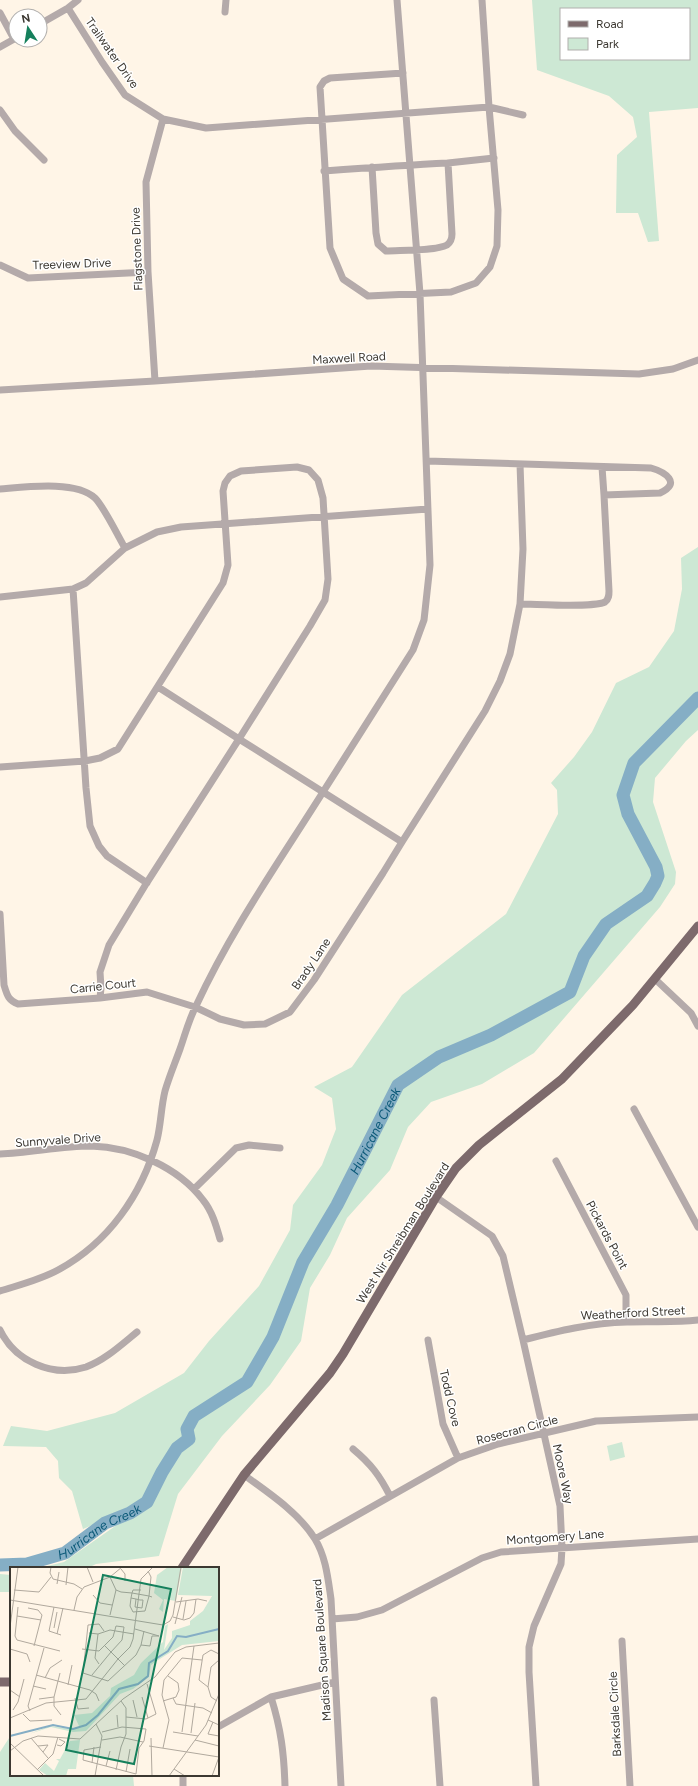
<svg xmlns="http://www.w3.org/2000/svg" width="698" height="1786" viewBox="0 0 698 1786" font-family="Figtree,sans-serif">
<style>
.green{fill:#cde8d4;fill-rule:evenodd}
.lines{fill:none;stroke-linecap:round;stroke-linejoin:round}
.river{stroke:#85aec5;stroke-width:13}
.minor{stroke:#b4aaaa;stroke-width:7}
.major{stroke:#7d6a6c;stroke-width:9}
.labels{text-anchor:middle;stroke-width:3;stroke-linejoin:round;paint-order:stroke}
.street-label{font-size:12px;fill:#3c3831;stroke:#fff}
.water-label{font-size:13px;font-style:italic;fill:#0b5978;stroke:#fff}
.inset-river{fill:none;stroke:#85aec5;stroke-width:2}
.inset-road{fill:none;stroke:#b1a99e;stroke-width:1}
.view{fill:#15805c;fill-opacity:0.15;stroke:#15805c;stroke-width:2}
.inset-edge{fill:none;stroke:#3c3831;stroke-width:2}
</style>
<rect width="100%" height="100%" fill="#fff5e7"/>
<!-- green -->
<path class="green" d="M 532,0 L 698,0 L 698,108 L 649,112 L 659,241 L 648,242 L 638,213 L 616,213 L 617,155 L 637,137 L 633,117 L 609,96 L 537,70 ZM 561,9 L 689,9 L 689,59 L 561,59 Z
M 698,547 L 698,730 L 686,741 L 655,778 L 653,802 L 676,872 L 675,884 L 660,907 L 534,1053 L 482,1084 L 431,1102 L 408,1127 L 390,1170 L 347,1218 L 330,1255 L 310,1288 L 301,1341 L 270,1385 L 222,1436 L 178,1494 L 159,1556 L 96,1564 L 88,1568 L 39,1568 L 64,1562 L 121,1522 L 114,1516 L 83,1529 L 72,1491 L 59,1478 L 58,1461 L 46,1447 L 3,1446 L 11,1426 L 47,1431 L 115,1413 L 184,1373 L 209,1341 L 259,1286 L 290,1230 L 293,1205 L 322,1165 L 336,1129 L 332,1098 L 314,1087 L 352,1067 L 402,995 L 506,914 L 558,814 L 557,790 L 551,783 L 574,757 L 592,732 L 616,683 L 649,667 L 674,631 L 682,589 L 681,558 Z
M 622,1442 L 625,1457 L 610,1461 L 607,1446 Z
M 0,1574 L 11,1575 L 11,1592 L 0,1592 Z
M 11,1735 L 11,1775 L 133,1775 L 134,1786 L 0,1786 L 0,1752 Z"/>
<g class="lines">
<!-- river -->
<path class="river" id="s1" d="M 0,1565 L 27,1564 L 65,1553 L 105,1523 L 130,1513 L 147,1502 L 162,1472 L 177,1448 L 189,1439 L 187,1429 L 194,1416 L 247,1382 L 273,1337 L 303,1262 L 337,1205 L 398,1085 L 439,1057 L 491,1035 L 570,992 L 584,956 L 606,924 L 647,896 L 655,883 L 658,876 L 656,867 L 628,814 L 623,795 L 634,763 L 698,698"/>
<!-- minor -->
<path class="minor" d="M 397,0 L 420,294 L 430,565 L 424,620 L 413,650 L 323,792 L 402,842
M 482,0 L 489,107 L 523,115
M 68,8 L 102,62 L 125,95 L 163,119 L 206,128 L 489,107 L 498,210 L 497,246 L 490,267 L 476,283 L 451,292 L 368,296 L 343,279 L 330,248 L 320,87 L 324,81 L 330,78 L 403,73
M 225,12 L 226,0
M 0,13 L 14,39
M 40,24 L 68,8 L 78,0
M 0,47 L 16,38
M 0,110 L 15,131 L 44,160
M 448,163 L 494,158
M 324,171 C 365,168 407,165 448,163 L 452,234 C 452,238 451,242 447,245 C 436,251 400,250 386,251 L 378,244 L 376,233 L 372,167
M 0,265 L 28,278 L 148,272
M 155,381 L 148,272 L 146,182 L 163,119
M 0,390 L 155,381 L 371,366 L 639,374 L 673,369 L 698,360
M 602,467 L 604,495
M 0,489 C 25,487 76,480 95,498 C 104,507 118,536 125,548
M 73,589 L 86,788 L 90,826 L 99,846 L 107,856 L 147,883
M 0,597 L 73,589 L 86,583 L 125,548 L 157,532 L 181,527 L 428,509
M 520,604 L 523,549 L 520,464
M 0,767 L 85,761 L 100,758 L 118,749 L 223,583 L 228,565 L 223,491 L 225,483 L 230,476 L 241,471 L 297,467 L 309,470 L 318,480 L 323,498 L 328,579 L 325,600 L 310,626 L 239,739 L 158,687
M 0,914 L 4,985 C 7,995 8,1000 18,1004 L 100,998 L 147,992 L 195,1007 L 220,1019 L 244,1025 L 265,1024 L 290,1012 L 314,980 L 383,873 L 402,842 L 485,711 L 500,681 L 510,654 L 520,604 C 536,604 593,608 605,602 C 609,599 609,595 609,591 L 604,495 L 660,493 C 682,483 665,472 651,468 L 427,461
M 655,979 L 691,1013 L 698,1026
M 634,1109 L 698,1227
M 0,1154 C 30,1153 61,1146 91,1146 C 132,1147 178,1167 203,1200 C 212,1211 216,1225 220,1239
M 556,1161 L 626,1295 L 626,1322
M 194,1189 L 236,1148 L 249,1145 L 280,1148
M 436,1197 L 492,1236 L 503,1256 L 523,1340 L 560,1506 L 562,1548 L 561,1564 L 534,1626 L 529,1647 L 529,1672 L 536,1786
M 0,1291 C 19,1285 40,1280 58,1270 C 108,1243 142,1195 157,1140 C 161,1124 161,1107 165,1091 C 169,1077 175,1063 180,1049 C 185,1035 189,1019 196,1006 C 231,930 279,862 323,792 L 239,739 L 146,884 L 109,945 L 100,972 L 101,988 L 100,998
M 0,1330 C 15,1361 52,1378 86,1367 C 105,1360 121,1345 137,1332
M 428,1340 L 443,1424 L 458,1458
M 523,1340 C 558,1331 591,1323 627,1322 C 651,1321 674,1323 698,1320
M 353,1449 C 371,1464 380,1476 390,1496
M 244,1475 C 269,1493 299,1513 315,1539 C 326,1557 328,1579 331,1599 L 341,1786
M 315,1539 L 458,1458 L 498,1444 L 596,1421 L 698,1417
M 332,1619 L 357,1617 L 382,1610 L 482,1558 L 501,1552 L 698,1539
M 622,1641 L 630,1786
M 271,1697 C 281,1729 284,1753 285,1786
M 434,1700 L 440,1786
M 218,1727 L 271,1697 L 335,1682
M 183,1775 L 183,1786"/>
<!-- major -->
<path class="major" d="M 182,1568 L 244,1475 L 330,1373 L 343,1354 L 436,1197 L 456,1168 L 479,1145 L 562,1079 L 633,1005 L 698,926
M 0,1682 L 11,1682"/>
</g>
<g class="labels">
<!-- street labels -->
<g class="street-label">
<text transform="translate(112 53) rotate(55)" y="4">Trailwater Drive</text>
<text transform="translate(137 249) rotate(-92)" y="4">Flagstone Drive</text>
<text transform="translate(72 264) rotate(-2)" y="4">Treeview Drive</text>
<text transform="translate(349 358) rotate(-3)" y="4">Maxwell Road</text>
<text transform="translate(311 964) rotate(-56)" y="4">Brady Lane</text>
<text transform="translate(103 986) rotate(-6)" y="4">Carrie Court</text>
<text transform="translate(58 1140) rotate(-4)" y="4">Sunnyvale Drive</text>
<text transform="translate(403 1233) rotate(-58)" y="4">West Nir Shreibman Boulevard</text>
<text transform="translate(607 1235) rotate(62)" y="4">Pickards Point</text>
<text transform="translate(633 1313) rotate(-3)" y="4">Weatherford Street</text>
<text transform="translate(450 1398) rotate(77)" y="4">Todd Cove</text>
<text transform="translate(517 1430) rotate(-15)" y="4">Rosecran Circle</text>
<text transform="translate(563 1474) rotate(78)" y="4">Moore Way</text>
<text transform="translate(555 1537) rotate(-4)" y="4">Montgomery Lane</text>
<text transform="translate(322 1650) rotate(-94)" y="4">Madison Square Boulevard</text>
<text transform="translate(615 1714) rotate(-93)" y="4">Barksdale Circle</text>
</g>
<!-- water labels -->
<g class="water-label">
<text dy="5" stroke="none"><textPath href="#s1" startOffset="611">Hurricane Creek</textPath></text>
<text dy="5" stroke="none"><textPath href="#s1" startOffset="107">Hurricane Creek</textPath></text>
</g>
</g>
<!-- overview -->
<g transform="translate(10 1567)">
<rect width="209" height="209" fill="#fff5e7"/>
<path d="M 158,0 L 172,0 L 166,34 L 154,32 L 153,45 L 149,42 L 153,33 L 144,26 L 147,8 ZM 173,0 L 209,0 L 209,74 L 172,78 L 145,95 L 141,98 L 139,110 L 123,122 L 110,127 L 76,164 L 63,165 L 41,160 L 19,167 L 40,159 L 61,162 L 73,160 L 69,159 L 64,148 L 82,146 L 100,129 L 101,121 L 124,108 L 131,96 L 153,75 L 155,59 L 158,57 L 154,83 L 162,71 L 162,64 L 180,58 L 180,54 L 193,44 L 202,29 L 168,28 ZM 70,173 L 66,202 L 58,202 L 56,209 L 38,209 L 29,203 L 35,196 L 44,204 L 49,194 L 46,192 L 50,192 L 60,174 Z" fill="#cde8d4"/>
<path class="inset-river" d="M 0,169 L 43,158 L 63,162 L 76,158 L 88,148 L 109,122 L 128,117 L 138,109 L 139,96 L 158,84 L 167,69 L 176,70 L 209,62"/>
<path class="inset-road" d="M 41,0 L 40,6 L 43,12 L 64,17 L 72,22M 77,0 L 83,15M 111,2 L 115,7 L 115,14M 138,4 L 141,10 L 139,29 L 142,30M 100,10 L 106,23 L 111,25 L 122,26 L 139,29 L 135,44 L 123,45 L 120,39 L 121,31 L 122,26 L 123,23 L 131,23M 47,17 L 49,5M 56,18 L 58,0M 4,23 L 29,25 L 41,10M 83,28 L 90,36 L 102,38M 121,31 L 126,32 L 130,33 L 133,33 L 132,41 L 125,40 L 126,32M 0,33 L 153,58 L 160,54 L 163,48 L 171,0M 166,35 L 188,32 L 197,34M 8,40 L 5,69 L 7,73 L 50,84M 44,40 L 39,64 L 51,68M 18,41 L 28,43 L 32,48 L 24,79M 64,43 L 67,30 L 74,20 L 100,10 L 112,0M 100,48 L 106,23M 7,49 L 31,53M 163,50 L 174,53 L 180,51 L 184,46 L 186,32M 173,52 L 176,34M 165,57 L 172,30M 0,60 L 8,0M 44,61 L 47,45M 94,64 L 89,57 L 78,58 L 73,106 L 98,114 L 126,88 L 131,78 L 140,79 L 142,69 L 149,69 L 125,62M 79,66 L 88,67 L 100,63 L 124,67M 47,67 L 53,41M 88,67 L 85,91 L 89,97M 131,78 L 134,64M 0,82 L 17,87 L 20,95M 72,82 L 89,84 L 103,70 L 106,59 L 114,60 L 112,73 L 101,85 L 94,78M 115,99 L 108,92 L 120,80 L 123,72 L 131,12 L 143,0M 50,106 L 44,130 L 44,139 L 51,148M 26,108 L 80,123 L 86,127 L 89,134M 35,111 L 40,101 L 52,93M 58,118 L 62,98M 23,119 L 36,122M 198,120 L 189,113 L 193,88 L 201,83 L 209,87M 0,123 L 10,130M 132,130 L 138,151M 65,131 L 68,142 L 79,141M 163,131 L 166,137 L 193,141 L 202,146M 29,132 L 44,130M 123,133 L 127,150M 153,134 L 166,130 L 169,123 L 168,116 L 158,109M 207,134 L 201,130 L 198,120 L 201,100 L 209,93M 3,143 L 8,135 L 14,112M 20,144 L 18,139 L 34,81M 13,147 L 20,154 L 42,153M 107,148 L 108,160M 116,150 L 136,152 L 146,147 L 137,117M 0,151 L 36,136 L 76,132 L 108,92 L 101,85 L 82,108M 198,153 L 209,158M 203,155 L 198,167 L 209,169M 163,165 L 188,169M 172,165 L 184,79M 181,166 L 185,136M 21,171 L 38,191M 141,171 L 142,209M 92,173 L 110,170 L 133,175M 185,173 L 209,179M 0,176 L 34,209M 47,178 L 51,179 L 55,175 L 49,172M 28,179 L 38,178 L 33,185M 139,179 L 209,190M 91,180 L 74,183 L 73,193 L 126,207 L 129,181 L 134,174 L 136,162 L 112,160 L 92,165M 153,181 L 159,153 L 152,128 L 154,113 L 172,91 L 192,93M 0,184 L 13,174 L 28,169 L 70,172 L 113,132 L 145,110 L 165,85 L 176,80 L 209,76M 82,196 L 84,180M 96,199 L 100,184M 164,202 L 175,209M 27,203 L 43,187 L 48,170M 106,203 L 111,180 L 116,167 L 116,141 L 111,134M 116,205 L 120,182M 85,209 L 92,169 L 86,157M 159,209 L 196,158 L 209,127M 202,209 L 209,190"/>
<path class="view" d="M 93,8 L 161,22 L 124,197 L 56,183 Z"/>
<rect width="209" height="209" class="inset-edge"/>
</g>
<!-- legend -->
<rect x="560" y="8" width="130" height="52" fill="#ffffff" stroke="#b1afad"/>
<rect x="568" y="21" width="20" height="6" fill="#7d6a6c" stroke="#b1afad"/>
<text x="596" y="28" font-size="12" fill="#3c3831">Road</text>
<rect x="568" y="38" width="20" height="12" fill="#cde8d4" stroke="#b1afad"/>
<text x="596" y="48" font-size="12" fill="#3c3831">Park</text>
<!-- north arrow -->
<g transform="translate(28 28) rotate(348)"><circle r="19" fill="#ffffff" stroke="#b1afad"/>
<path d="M0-3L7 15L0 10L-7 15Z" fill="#15805c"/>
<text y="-6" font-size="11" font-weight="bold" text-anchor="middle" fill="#3c3831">N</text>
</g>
</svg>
